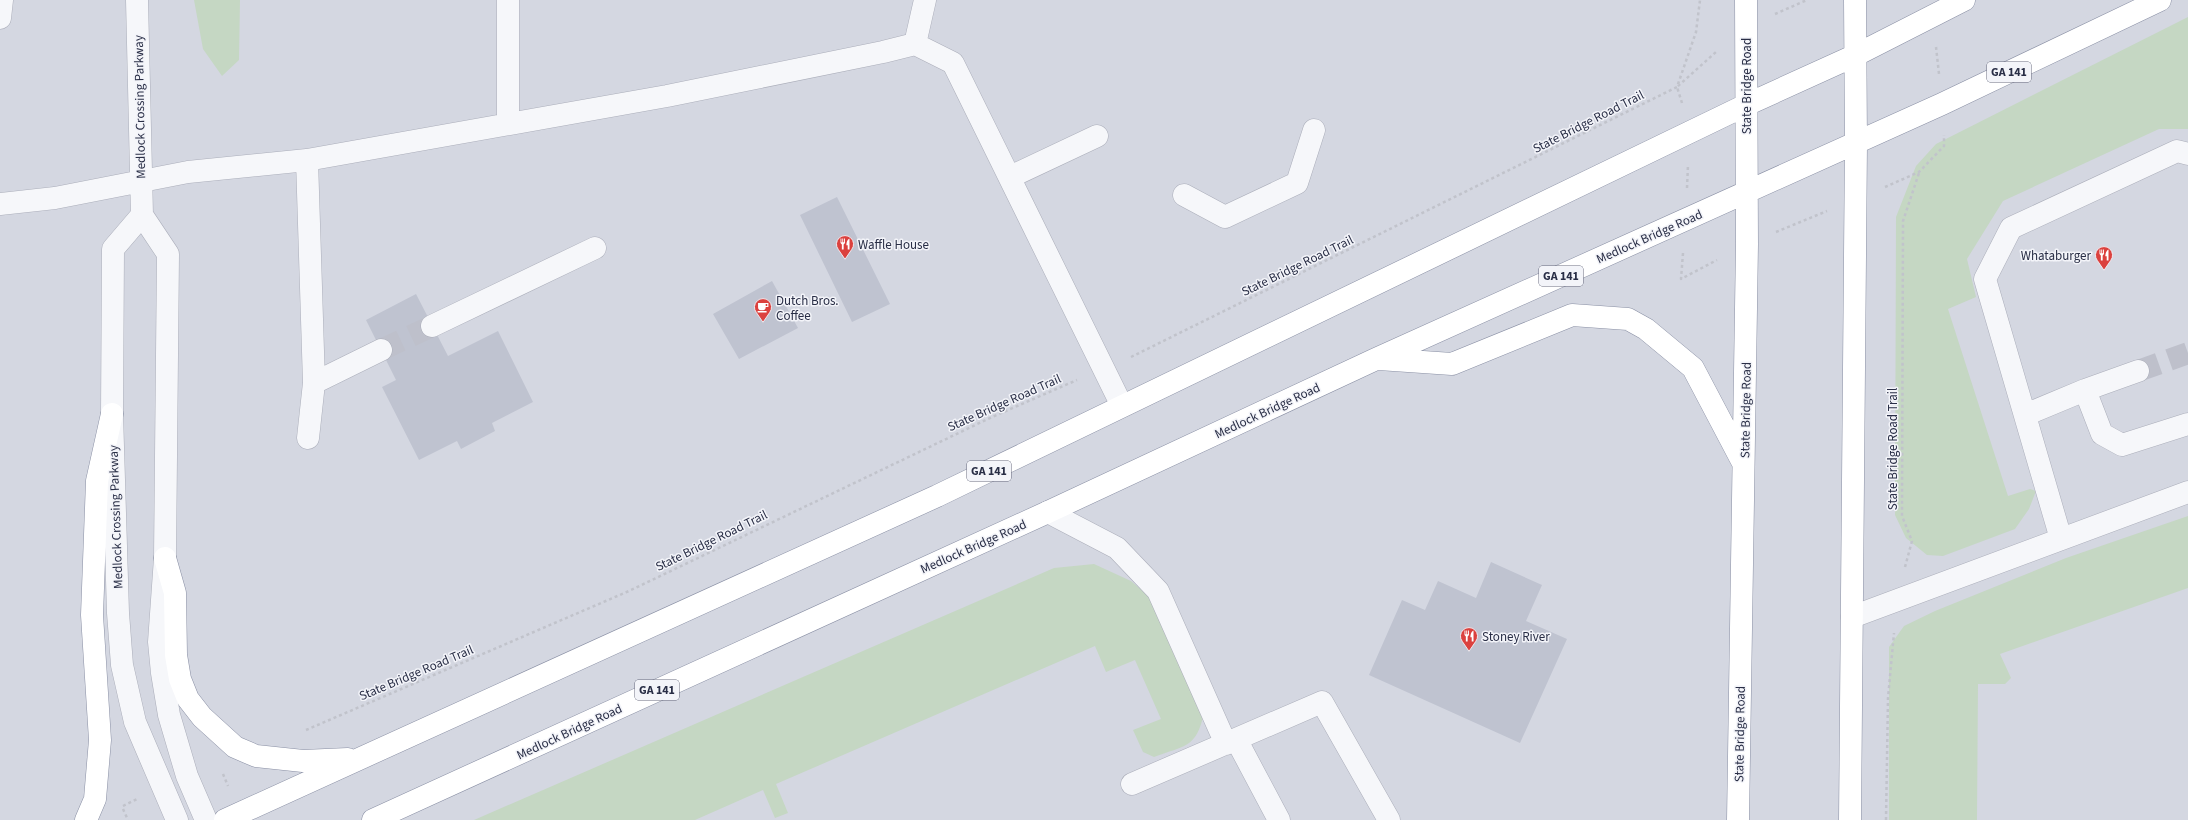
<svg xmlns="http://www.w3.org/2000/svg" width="2188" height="820" viewBox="0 0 2188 820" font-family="'Source Sans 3',sans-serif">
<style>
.built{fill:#d4d7e1}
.green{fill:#c5d7c3}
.building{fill:#bfc3d0}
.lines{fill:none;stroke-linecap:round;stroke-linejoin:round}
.minor-tunnel{stroke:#bec0cb;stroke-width:22;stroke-dasharray:22 11;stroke-linecap:butt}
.minor-casing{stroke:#abaeba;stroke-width:23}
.highway-casing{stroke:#898fa4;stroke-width:23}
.path{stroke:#c1c3cb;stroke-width:2.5;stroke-dasharray:3 3;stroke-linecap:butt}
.minor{stroke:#f6f7fa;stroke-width:22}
.highway{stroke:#fff;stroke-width:22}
.labels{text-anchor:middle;stroke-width:3;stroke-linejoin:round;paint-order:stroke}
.shield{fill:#f3f4f9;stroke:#66697c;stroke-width:1}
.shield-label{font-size:12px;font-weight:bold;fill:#292e46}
.street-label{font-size:13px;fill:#292e46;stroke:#f3f4f9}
.poi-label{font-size:13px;fill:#292e46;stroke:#f3f4f9;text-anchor:start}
</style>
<rect width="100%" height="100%" fill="#e3e5ec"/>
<!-- built -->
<path class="built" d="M 0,0 L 2188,0 L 2188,820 L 0,820 Z"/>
<!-- green -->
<path class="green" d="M 194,0 L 240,0 L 239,60 L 222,76 L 203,49 Z
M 2188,17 L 2188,129 L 2159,129 L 2003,201 L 1967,259 L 1976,297 L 1948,309 L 2008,496 L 2030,489 L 2036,491 L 2029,509 L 2015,529 L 1943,556 L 1927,555 L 1906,538 L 1895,515 L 1896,217 L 1916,166 L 1936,144 Z
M 2188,516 L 2188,588 L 2000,654 L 2011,678 L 2005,684 L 1978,684 L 1977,820 L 1889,820 L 1889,647 L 1904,626 L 1935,611 L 2066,558 Z
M 1094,564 L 1131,581 L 1151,598 L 1204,713 C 1196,749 1185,745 1154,757 L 1143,752 L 1133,730 L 1161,719 L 1135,660 L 1106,672 L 1095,646 L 776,784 L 788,813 L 775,818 L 763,790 L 695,820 L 474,820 L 1054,568 Z"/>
<!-- building -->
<path class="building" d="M 837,197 L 890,304 L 852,322 L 800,215 Z
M 772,281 L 798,328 L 739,359 L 713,314 Z
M 416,294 L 448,356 L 498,331 L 533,402 L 492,423 L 495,431 L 461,449 L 457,441 L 419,460 L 382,387 L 396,380 L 366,320 Z
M 1491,562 L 1542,585 L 1526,621 L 1567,639 L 1520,743 L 1369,675 L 1402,600 L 1425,610 L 1438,581 L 1476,598 Z"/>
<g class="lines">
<!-- minor-tunnel -->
<path class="minor-tunnel" d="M 381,350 L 432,326
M 2138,371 L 2188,353"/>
<!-- minor casing -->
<g class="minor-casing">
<path id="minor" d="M 137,0 L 142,215 L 168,254 L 165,558 L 159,642 L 162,673 L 169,715 L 187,776 L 206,820
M 508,0 L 508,124
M 0,18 L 2,0
M 915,44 L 925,0
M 307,160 L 314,383 L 308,438
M 1010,177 L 1097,136
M 1184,195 L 1225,217 L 1297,183 L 1314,130
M 0,204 L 55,198 L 188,172 L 307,160 L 667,96 L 883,52 L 915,44 L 953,63 L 1122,406
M 142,215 L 113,249 L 112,414 L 118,613 L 122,665 L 135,722 L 177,820
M 432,326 L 595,248
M 314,383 L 381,350
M 2085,390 L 2138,371
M 2025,415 L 2085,390 L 2102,434 L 2122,445 L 2188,424
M 1048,512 L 1117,548 L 1158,591 L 1226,744
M 2061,539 L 1985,279 L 2011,228 L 2177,151 L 2188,154
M 1852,617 L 2188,492
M 1236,739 L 1279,820
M 1132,784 L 1322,702 L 1389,820"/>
</g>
<!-- highway casing -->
<g class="highway-casing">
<path id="highway" d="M 1379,359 L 1452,364 L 1572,315 L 1628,319 L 1646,329 L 1693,368 L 1742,461
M 165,558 L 175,593 L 176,655 L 180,679 L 188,699 L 202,717 L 235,747 L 256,756 L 303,761 L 348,759
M 86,820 L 95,799 L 100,740 L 92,615 L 97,481 L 112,414
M 225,820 L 937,496 L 1746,105 L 1856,55 L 1964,0
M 373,820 L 1048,512 L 1376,359 L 1942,104 L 2160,0
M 1738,820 L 1747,244 L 1746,0
M 1850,820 L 1856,143 L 1855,0"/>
</g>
<!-- path -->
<path class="path" d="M 1775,14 L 1807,0
M 1936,47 L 1939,74
M 1682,103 L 1677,87 L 1717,51
M 1885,187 L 1919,172 L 1944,146 L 1944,135
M 1687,188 L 1688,165
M 1776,232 L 1827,211
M 1683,253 L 1681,279 L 1717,260
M 1131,357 L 1677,87 L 1696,32 L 1700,0
M 1905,567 L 1912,541 L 1902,516 L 1903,221 L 1919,173
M 306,730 L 629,591 L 992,417 L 1077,380
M 223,774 L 228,786
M 123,806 L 137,799
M 123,809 L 128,820
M 1886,820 L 1888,698 L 1894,633"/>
<!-- minor -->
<use href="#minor" class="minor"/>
<!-- highway -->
<use href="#highway" class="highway"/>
</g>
<!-- icons -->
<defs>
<g id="restaurant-pin" transform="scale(0.9)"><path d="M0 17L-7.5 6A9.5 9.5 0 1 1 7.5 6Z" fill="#db413e" stroke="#f3f4f9"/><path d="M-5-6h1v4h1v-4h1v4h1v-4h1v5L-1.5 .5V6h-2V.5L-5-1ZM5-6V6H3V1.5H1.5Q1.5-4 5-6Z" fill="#fff"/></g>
<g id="cafe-pin" transform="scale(0.9)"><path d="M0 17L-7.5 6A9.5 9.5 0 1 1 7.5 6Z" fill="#db413e" stroke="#f3f4f9"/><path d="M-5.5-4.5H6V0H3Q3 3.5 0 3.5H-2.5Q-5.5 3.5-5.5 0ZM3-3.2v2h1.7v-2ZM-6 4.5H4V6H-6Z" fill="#fff"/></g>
</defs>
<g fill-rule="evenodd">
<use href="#restaurant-pin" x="845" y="244"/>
<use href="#restaurant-pin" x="2104" y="255"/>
<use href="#cafe-pin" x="763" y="307"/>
<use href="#restaurant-pin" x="1469" y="636"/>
</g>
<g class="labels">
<!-- shield labels -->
<g class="shield">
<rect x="1987" y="62" width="44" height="20" rx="3"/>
<rect x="1539" y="266" width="44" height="20" rx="3"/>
<rect x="967" y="461" width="44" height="20" rx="3"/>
<rect x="635" y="680" width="44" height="20" rx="3"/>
</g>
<g class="shield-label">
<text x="2009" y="76">GA 141</text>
<text x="1561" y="280">GA 141</text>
<text x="989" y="475">GA 141</text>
<text x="657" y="694">GA 141</text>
</g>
<!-- street labels -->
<g class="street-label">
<text transform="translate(1746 86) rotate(-90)" y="5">State Bridge Road</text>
<text transform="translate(139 107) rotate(-91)" y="5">Medlock Crossing Parkway</text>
<text transform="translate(1588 121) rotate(-27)" y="5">State Bridge Road Trail</text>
<text transform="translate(1649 236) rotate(-24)" y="5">Medlock Bridge Road</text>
<text transform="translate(1297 265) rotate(-26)" y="5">State Bridge Road Trail</text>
<text transform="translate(1004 402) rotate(-24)" y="5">State Bridge Road Trail</text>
<text transform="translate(1267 410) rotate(-25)" y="5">Medlock Bridge Road</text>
<text transform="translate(1745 410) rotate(-89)" y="5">State Bridge Road</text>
<text transform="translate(1892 449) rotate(-90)" y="5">State Bridge Road Trail</text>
<text transform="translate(115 517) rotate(-92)" y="5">Medlock Crossing Parkway</text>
<text transform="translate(711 540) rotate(-26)" y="5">State Bridge Road Trail</text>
<text transform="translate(973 546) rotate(-24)" y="5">Medlock Bridge Road</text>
<text transform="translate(416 672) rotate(-23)" y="5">State Bridge Road Trail</text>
<text transform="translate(569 731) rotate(-25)" y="5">Medlock Bridge Road</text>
<text transform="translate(1739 734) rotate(-89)" y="5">State Bridge Road</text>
</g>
<!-- poi labels -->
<g class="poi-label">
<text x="858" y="249">Waffle House</text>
<text x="2091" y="260" text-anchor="end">Whataburger</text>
<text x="776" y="305">Dutch Bros.<tspan x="776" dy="15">Coffee</tspan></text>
<text x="1482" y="641">Stoney River</text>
</g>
</g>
</svg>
